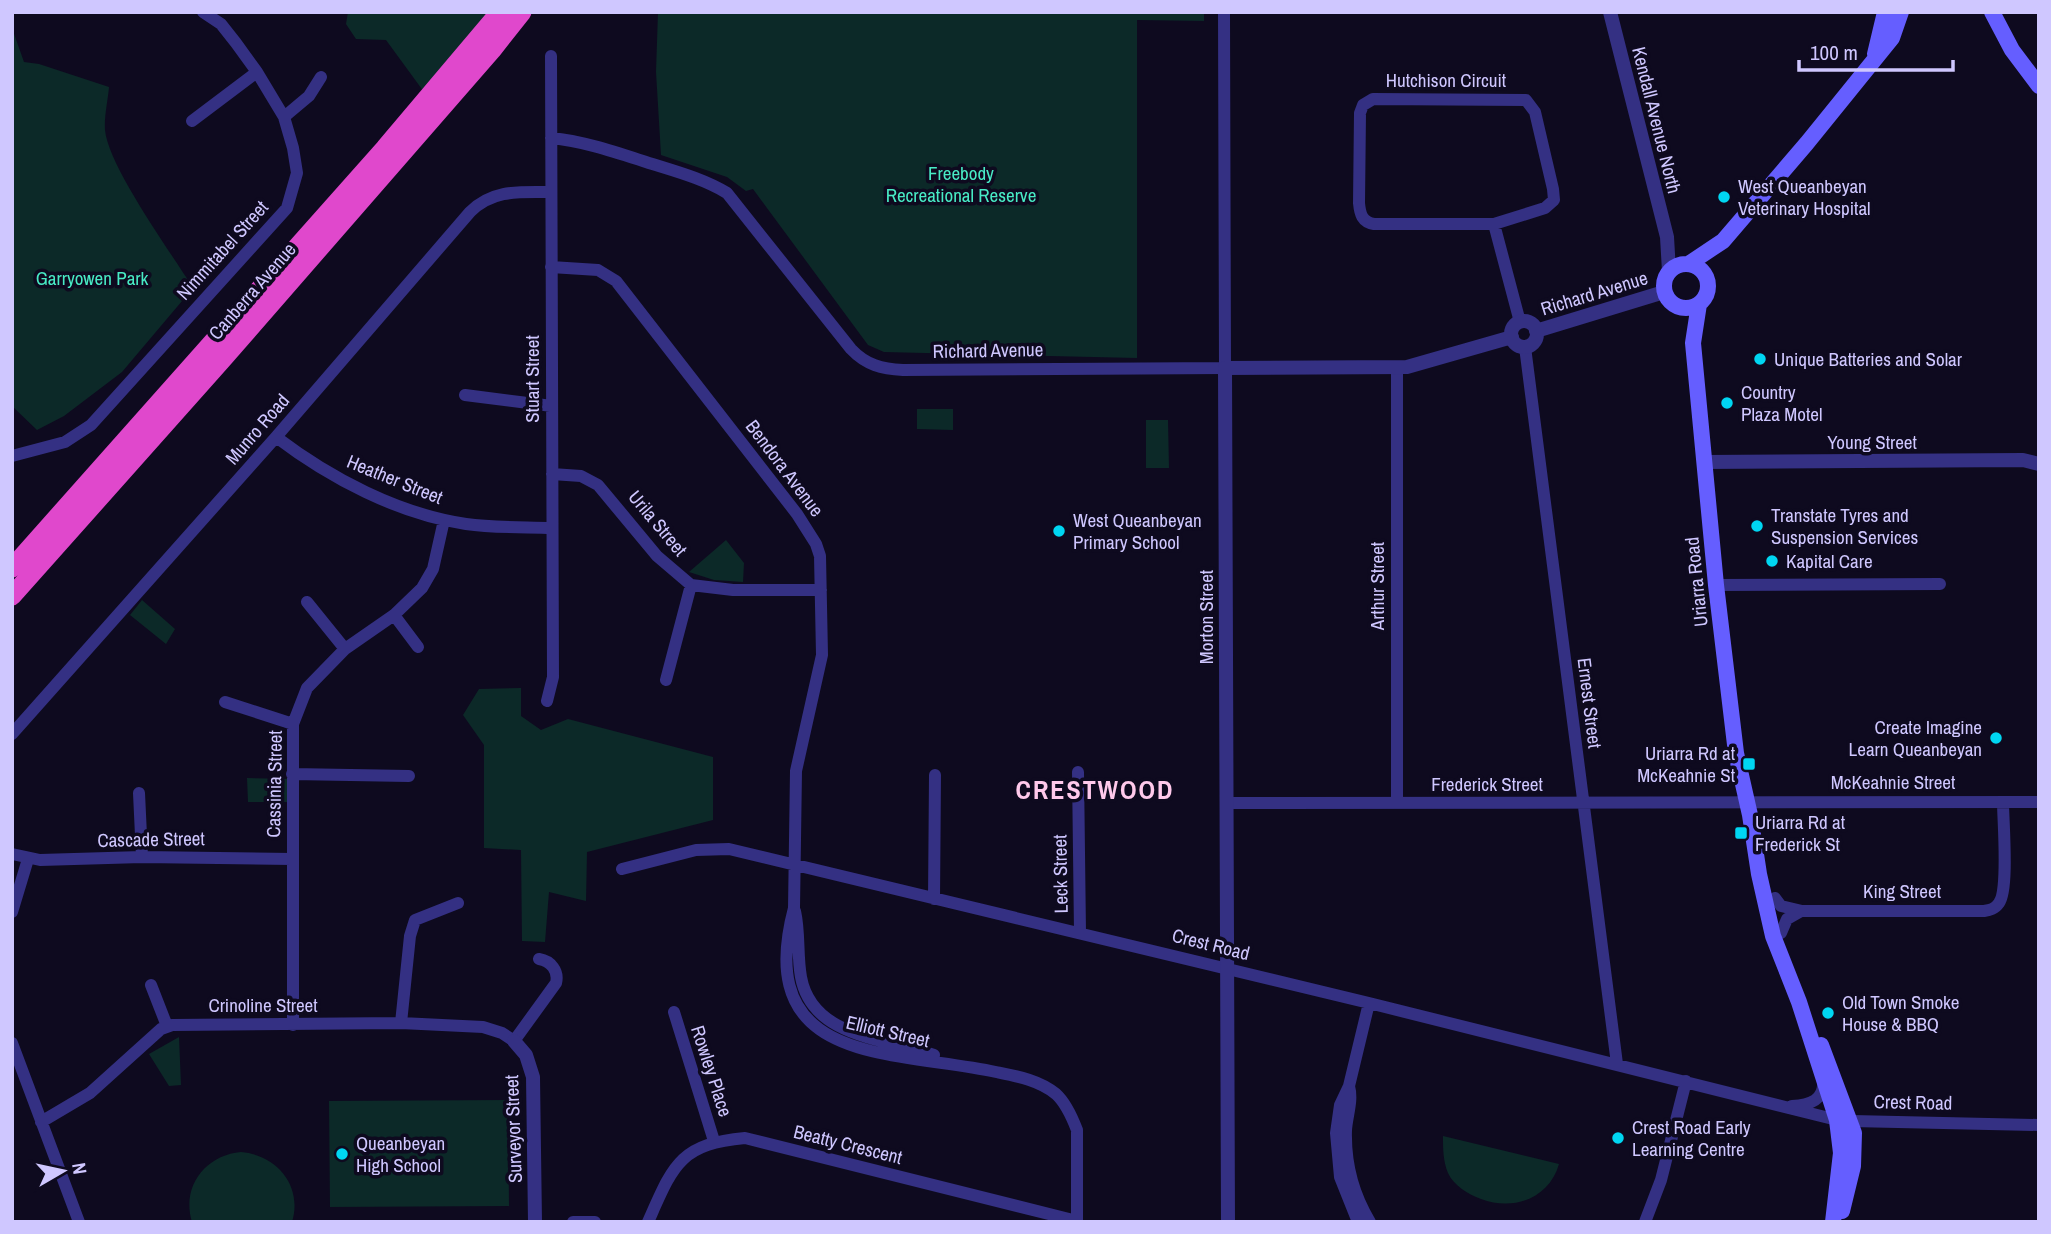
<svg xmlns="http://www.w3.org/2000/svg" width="2051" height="1234" viewBox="0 0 2051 1234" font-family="'Archivo Narrow',sans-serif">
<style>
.green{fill:#0c2928}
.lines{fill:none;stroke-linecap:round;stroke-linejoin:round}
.minor{stroke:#343083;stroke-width:12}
.tertiary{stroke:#343083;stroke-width:14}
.secondary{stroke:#655eff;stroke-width:16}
.trunk{stroke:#e048cc;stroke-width:19}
.poi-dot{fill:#00d6f2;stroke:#0e0a1f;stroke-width:2.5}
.labels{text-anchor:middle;stroke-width:7;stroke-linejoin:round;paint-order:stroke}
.street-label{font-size:19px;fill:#cfc7ff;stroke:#0e0a1f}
.park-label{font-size:19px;fill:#48ebc5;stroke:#0e0a1f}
.poi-label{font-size:19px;fill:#cfc7ff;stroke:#0e0a1f;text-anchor:start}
.district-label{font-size:26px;font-weight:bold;letter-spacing:2px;fill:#ffc9eb;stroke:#0e0a1f}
</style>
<rect width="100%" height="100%" fill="#0e0a1f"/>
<!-- green -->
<path class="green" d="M 348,12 L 490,13 L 424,92 L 386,40 L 356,39 L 346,24 Z
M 658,12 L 1204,12 L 1204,21 L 1137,20 L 1137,358 L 884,352 L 868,345 L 753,189 L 746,191 L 727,177 L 661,155 L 656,72 Z
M 12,28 L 24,62 L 39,64 L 109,87 C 108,100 104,116 105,130 C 108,166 172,254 193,288 L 122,372 L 64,416 L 37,430 L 12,406 Z
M 917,409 L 953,409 L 953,430 L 917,429 Z
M 1146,420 L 1168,420 L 1169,468 L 1146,468 Z
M 726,540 L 744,563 L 743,582 L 714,580 L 689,572 Z
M 142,600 L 175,629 L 166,644 L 130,615 Z
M 521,688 L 521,716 L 541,730 L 568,719 L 713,757 L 713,820 L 587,852 L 586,901 L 549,892 L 545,942 L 522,941 L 521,850 L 484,848 L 484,745 L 463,715 L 479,689 Z
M 247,778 L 293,779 L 293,802 L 248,802 Z
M 179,1037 L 181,1085 L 169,1086 L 149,1054 Z
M 508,1100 L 509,1206 L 330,1207 L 329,1101 Z
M 1443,1136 L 1559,1164 C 1549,1199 1513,1211 1481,1199 C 1468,1194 1454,1186 1448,1173 C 1443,1161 1443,1148 1443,1136 Z
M 241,1152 C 277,1155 303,1186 292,1222 L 192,1222 C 181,1186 206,1155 241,1152 Z"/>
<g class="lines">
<!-- minor -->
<path class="minor" d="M 1373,99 L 1526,100 L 1535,112 L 1553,189 L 1554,200 L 1545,208 L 1494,224 L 1374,224 C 1362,222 1360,214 1359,203 L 1360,113 L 1363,105 Z
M 284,117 L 309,96 L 321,77
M 192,121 L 257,72
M 551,138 C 583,141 615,152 646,162 C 674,171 702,178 727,193 L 851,349 C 866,365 882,369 903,370 L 1225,368 L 1224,12
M 1494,224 L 1520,322
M 551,267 L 598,270 L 616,281 L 797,514 L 816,544 L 820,556 L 822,655 L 796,771 L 794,908 C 752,1066 893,1050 996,1072 C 1016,1076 1039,1080 1056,1094 C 1066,1103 1072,1117 1077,1130 L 1077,1222
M 1525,347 L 1617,1064
M 1397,368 L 1397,803
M 465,395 L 552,406
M 276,437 C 330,478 398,514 466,524 C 494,528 523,527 552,528
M 12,456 L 65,442 L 91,425 L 287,208 L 297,173 L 293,148 L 284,117 L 257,72 L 236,43 L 221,24 L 203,12
M 552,474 L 581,476 L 598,485 L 657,556 L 691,585 L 733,590 L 821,590
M 1716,585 L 1940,584
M 307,602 L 345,649
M 394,615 L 418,647
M 666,680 L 691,585
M 547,701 L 553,677 L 551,56
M 225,702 L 293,724
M 12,734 L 276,437 L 470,212 C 493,189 520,192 551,192
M 1078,772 L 1080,933
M 292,774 L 409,776
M 139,793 L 142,857
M 1226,803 L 2039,802
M 12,854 L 40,860 L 142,857 L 292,859
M 622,869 L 696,850 L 729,849 L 1369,1003 L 1837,1120
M 1775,898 L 1781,906 L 1802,911 L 1984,911 C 1990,910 1995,909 1999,903 C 2009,890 2003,821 2003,802
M 934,899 L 935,775
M 795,911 C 800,933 797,955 801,977 C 812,1038 887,1039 934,1055
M 12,912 L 28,859
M 1781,933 L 1787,919 L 1801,911
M 151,985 L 167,1026
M 674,1012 L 714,1141
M 401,1023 L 410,936 L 415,920 L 458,903
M 293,1025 L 293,724 L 307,688 L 345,649 L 394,615 L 422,588 L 433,569 L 444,520
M 12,1043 L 79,1222
M 1349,1086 C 1353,1101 1347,1115 1346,1130 C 1345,1163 1353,1194 1370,1222
M 1792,1106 C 1810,1105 1825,1100 1823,1080
M 1852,1121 L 2039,1125
M 41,1122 L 90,1093 L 161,1029 L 172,1025 L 401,1023 L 483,1027 L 502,1033 L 514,1041 L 556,983 C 559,971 551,961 539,959
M 573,1222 L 595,1222
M 648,1222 C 673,1166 679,1144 745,1138 L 1077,1221
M 1358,1222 L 1340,1177 L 1336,1133 L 1340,1105 L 1349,1086 L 1369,1003
M 1645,1222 L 1661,1180 L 1686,1081"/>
<!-- tertiary -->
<path class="tertiary" d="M 1610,12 L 1667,237 L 1669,271
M1511 334a13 13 0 1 1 26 0a13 13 0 1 1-26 0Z
M 1536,331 L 1664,292
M 1704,462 L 2023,460 L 2039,464
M 514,1041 L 526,1055 L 533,1077 L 535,1222
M 1228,1222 L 1225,368 L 1407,367 L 1512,337"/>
<!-- secondary -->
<path class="secondary" d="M 1992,12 L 2012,50 L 2039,86
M 1875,54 L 1885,12
M 1690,263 L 1723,241 L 1807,143 L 1892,38 L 1901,12
M1664 286a22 22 0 1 1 44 0a22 22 0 1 1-44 0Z
M 1699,304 L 1693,343 L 1716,585 L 1736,753 L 1750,815 L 1759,874 L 1773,936 L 1799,1002 L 1837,1120 L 1841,1153 L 1833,1222
M 1821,1045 L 1854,1133 L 1853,1166 L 1842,1211"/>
<!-- trunk -->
<path class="trunk" d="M 12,568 L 385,148 L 500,12
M 12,596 L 222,360 L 492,50 L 522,12"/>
</g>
<!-- markers -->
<g class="poi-dot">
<circle cx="1724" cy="197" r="7"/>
<circle cx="1760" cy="359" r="7"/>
<circle cx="1727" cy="403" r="7"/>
<circle cx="1757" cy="526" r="7"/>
<circle cx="1059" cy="531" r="7"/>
<circle cx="1772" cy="561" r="7"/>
<circle cx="1996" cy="738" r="7"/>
<rect x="1742" y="757" width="14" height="14" rx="3.5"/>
<rect x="1734" y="826" width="14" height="14" rx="3.5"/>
<circle cx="1828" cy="1013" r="7"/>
<circle cx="1618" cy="1138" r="7"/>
<circle cx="342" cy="1154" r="7"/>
</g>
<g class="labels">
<!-- street labels -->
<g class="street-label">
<text x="1446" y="87">Hutchison Circuit</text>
<text transform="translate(1657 120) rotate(76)" y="7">Kendall Avenue North</text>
<text transform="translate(222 250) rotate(-48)" y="7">Nimmitabel Street</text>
<text transform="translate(252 291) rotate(-49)" y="7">Canberra Avenue</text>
<text transform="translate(1594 293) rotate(-17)" y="7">Richard Avenue</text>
<text transform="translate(988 350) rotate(-1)" y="7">Richard Avenue</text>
<text transform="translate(532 379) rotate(-90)" y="7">Stuart Street</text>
<text transform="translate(257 429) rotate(-49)" y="7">Munro Road</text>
<text x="1872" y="449">Young Street</text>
<text transform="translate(785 468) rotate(53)" y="7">Bendora Avenue</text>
<text transform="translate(395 479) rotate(22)" y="7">Heather Street</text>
<text transform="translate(658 523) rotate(50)" y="7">Urila Street</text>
<text transform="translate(1696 582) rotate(-96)" y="7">Uriarra Road</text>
<text transform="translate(1377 586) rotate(-90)" y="7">Arthur Street</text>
<text transform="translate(1206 617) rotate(-90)" y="7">Morton Street</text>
<text transform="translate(1590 703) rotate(83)" y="7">Ernest Street</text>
<text x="1893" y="789">McKeahnie Street</text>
<text transform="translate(274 784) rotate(-89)" y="7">Cassinia Street</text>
<text x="1487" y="791">Frederick Street</text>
<text transform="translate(151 839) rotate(-1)" y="7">Cascade Street</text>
<text transform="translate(1060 874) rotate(-91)" y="7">Leck Street</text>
<text x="1902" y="898">King Street</text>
<text transform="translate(1211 944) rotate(14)" y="7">Crest Road</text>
<text x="263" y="1012">Crinoline Street</text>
<text transform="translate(888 1031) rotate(13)" y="7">Elliott Street</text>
<text transform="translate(712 1071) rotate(72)" y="7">Rowley Place</text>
<text transform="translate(1913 1102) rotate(1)" y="7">Crest Road</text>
<text transform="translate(513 1129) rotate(-92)" y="7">Surveyor Street</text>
<text transform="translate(848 1144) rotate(14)" y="7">Beatty Crescent</text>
</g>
<!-- park labels -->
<g class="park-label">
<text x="961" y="180">Freebody<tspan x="961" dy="22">Recreational Reserve</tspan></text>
<text x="92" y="285">Garryowen Park</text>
</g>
<!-- poi labels -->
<g class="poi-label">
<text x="1738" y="193">West Queanbeyan<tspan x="1738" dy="22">Veterinary Hospital</tspan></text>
<text x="1774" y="366">Unique Batteries and Solar</text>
<text x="1741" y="399">Country<tspan x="1741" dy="22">Plaza Motel</tspan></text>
<text x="1771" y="522">Transtate Tyres and<tspan x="1771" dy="22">Suspension Services</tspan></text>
<text x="1073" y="527">West Queanbeyan<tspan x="1073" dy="22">Primary School</tspan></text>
<text x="1786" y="568">Kapital Care</text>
<text x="1982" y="734" text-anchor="end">Create Imagine<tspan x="1982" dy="22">Learn Queanbeyan</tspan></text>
<text x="1735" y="760" text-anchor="end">Uriarra Rd at<tspan x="1735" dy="22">McKeahnie St</tspan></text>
<text x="1755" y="829">Uriarra Rd at<tspan x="1755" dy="22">Frederick St</tspan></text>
<text x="1842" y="1009">Old Town Smoke<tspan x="1842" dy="22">House &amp; BBQ</tspan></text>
<text x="1632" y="1134">Crest Road Early<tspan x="1632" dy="22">Learning Centre</tspan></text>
<text x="356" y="1150">Queanbeyan<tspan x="356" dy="22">High School</tspan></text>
</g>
<!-- district labels -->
<g class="district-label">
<text x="1095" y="799">CRESTWOOD</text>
</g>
</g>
<!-- border -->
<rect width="2051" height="1234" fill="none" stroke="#cfc7ff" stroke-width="28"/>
<!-- north arrow -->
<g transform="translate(63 1171) rotate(81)" stroke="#0e0a1f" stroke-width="5" paint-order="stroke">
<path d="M0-5L12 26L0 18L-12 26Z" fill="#cfc7ff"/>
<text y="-10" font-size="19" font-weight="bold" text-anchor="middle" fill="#cfc7ff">N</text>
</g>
<!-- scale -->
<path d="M1799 60v10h154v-10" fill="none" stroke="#cfc7ff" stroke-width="3.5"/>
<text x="1810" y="60" font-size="21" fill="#cfc7ff" stroke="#0e0a1f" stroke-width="5" paint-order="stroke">100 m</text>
</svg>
